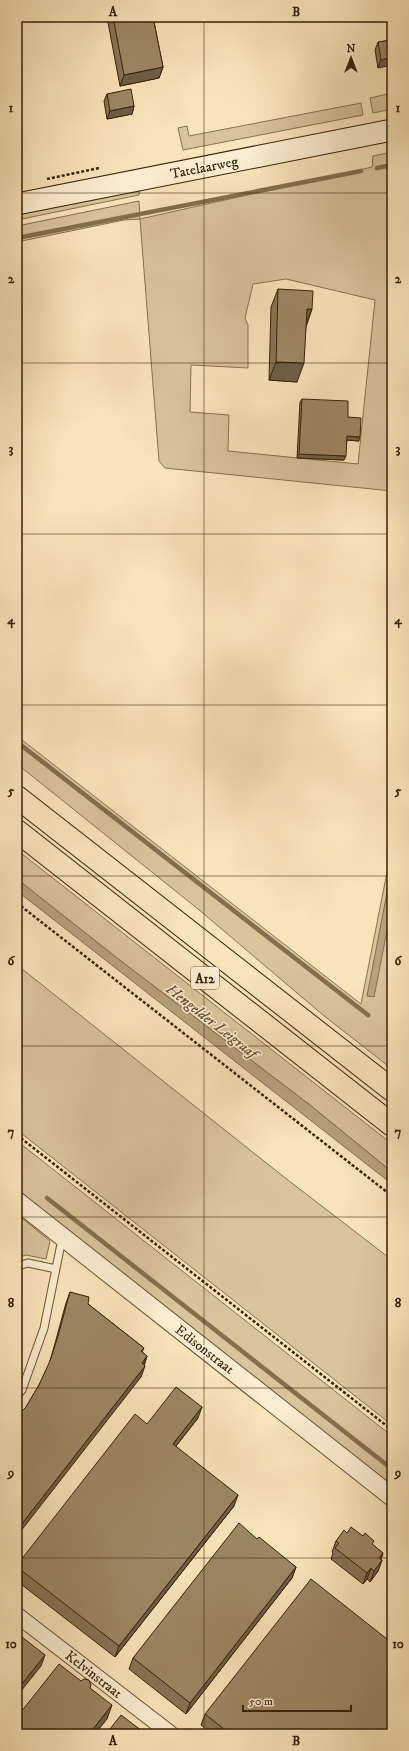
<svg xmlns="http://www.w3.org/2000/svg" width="409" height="1751" viewBox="0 0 409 1751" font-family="'IM FELL DW Pica',serif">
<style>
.green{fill:#d9c49b;stroke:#887250;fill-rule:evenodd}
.water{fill:#b7a27d;stroke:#836e4d}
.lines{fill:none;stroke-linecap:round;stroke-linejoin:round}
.stream{stroke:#836e4d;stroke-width:4.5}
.service-casing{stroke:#675233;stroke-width:9}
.minor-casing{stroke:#675233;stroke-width:17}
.tertiary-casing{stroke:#675233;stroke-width:20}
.secondary-casing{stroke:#362106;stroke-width:23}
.motorway-casing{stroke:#362106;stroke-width:24}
.path{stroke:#362106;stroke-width:2.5;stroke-dasharray:3 2;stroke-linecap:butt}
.service{stroke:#fceed2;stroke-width:7}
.minor{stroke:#fceed2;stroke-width:15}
.tertiary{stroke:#fceed2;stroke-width:18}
.secondary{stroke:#fceed2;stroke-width:21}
.motorway{stroke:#fae5ba;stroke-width:22}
.wall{fill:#867456;stroke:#362106}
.shaded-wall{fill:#6d5e46;stroke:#362106}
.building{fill:#9c8764;stroke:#362106}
.grid{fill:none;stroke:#362106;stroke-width:1;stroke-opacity:0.55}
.labels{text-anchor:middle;stroke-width:3;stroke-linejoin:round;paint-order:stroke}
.shield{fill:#fceed2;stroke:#715e43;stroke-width:1}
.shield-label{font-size:13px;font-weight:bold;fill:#362106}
.street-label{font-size:14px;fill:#362106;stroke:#fceed2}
.water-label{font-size:15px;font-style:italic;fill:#634e30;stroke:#fceed2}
.neatline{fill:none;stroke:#362106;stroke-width:1.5}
.grid-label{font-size:13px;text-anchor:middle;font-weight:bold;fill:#362106}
</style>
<rect width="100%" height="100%" fill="#fae5ba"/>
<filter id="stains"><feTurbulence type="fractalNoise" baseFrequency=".005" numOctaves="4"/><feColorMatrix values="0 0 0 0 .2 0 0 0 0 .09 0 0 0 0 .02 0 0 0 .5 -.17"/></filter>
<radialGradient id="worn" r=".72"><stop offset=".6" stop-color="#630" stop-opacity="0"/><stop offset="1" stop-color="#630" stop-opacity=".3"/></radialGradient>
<!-- green -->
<path class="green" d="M 392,93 L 392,109 L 373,113 L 370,98 Z
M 361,103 L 363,115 L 183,150 L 178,128 L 187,126 L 189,136 Z
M 392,152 L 392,491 L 165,468 L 159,461 L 140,219 L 124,220 L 17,242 L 17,226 L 139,201 L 140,219 L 372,167 L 373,156 ZM 286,279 L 375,300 L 358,464 L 228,451 L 229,415 L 190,412 L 191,365 L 248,368 L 248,325 L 245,318 L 253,284 Z
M 140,187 L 139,195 L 17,220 L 17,213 Z
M 17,736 L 361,1004 L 392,847 L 392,1069 L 323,1015 L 198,909 L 17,764 Z
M 17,850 L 392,1144 L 392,1172 L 310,1105 L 117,958 L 17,879 Z
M 17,965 L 284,1177 L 392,1260 L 392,1425 L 17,1130 Z
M 17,1141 L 392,1436 L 392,1483 L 389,1483 L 17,1191 Z
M 17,1214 L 50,1241 L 46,1259 L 26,1255 L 17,1258 Z"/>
<!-- water -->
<path class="water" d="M 392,867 L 392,905 L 374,997 L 367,996 Z
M 17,879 L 117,958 L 310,1105 L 392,1172 L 392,1184 L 17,891 Z"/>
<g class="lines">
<!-- stream -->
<path class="stream" d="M 377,168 L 392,165
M 17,238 L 361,171
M 17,742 L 368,1015
M 47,1198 L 392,1469"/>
<!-- service casing -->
<g class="service-casing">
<path id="service" d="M 17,1275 L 18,1266 L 28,1263 L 56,1269
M 17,1396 L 22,1390 L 44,1328 L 62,1239"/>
</g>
<!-- minor casing -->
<g class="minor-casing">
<path id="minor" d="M 17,1615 L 171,1734"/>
</g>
<!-- tertiary casing -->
<g class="tertiary-casing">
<path id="tertiary" d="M 17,1201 L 392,1497"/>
</g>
<!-- secondary casing -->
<g class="secondary-casing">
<path id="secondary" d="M 17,204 L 392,130"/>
</g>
<!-- motorway casing -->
<g class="motorway-casing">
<path id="motorway" d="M 17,797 L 392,1090
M 17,831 L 392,1125"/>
</g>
<!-- path -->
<path class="path" d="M 47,179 L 99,168
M 17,903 L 392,1196
M 17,1135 L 392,1430"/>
<!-- service -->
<use href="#service" class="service"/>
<!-- minor -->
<use href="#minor" class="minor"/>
<!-- tertiary -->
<use href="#tertiary" class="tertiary"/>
<!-- secondary -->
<use href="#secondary" class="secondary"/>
<!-- motorway -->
<use href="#motorway" class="motorway"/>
</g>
<!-- wall -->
<path class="wall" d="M 107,17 L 153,17 L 163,67 L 159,78 L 120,86 Z
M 392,40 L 378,68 L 375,50 L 378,42 Z
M 107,94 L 134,106 L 132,114 L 107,119 L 104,101 Z
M 278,289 L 312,309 L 306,327 L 297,382 L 269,380 L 271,307 Z
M 302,399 L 359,441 L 347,440 L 344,460 L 297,458 L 300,402 Z
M 70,1292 L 88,1304 L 144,1348 L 142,1352 L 147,1356 L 141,1377 L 26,1407 L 39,1385 L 49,1364 L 54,1347 L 66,1303 Z
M 198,1418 L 176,1446 L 234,1506 L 115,1657 L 17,1581 L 17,1565 L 147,1424 Z
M 347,1533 L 373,1545 L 383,1553 L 381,1559 L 382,1560 L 378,1571 L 370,1582 L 367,1579 L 363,1584 L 331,1559 L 333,1553 L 332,1552 L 336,1541 Z
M 257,1539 L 296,1567 L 292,1578 L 186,1714 L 129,1669 L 133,1658 Z
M 205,1714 L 392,1734 L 212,1734 L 201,1725 Z"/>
<!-- shaded-wall -->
<path class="shaded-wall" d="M 392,57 L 392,65 L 378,68 L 381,60 Z
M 163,67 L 159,78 L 120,86 L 124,75 Z
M 134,106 L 132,114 L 107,119 L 110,111 Z
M 307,309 L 312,309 L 305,327 Z
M 276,362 L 304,363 L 297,382 L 269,380 Z
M 347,436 L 360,437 L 359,441 L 345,440 Z
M 299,454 L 346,456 L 344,460 L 297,458 Z
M 147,1356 L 143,1367 L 142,1363 Z
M 145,1366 L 141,1377 L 17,1536 L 17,1530 Z
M 202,1407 L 198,1418 L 169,1455 L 173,1444 Z
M 238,1495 L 234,1506 L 115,1657 L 119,1646 Z
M 383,1553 L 380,1563 L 382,1560 L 378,1571 L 370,1582 L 379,1558 Z
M 296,1567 L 292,1578 L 186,1714 L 190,1703 Z
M 371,1568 L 367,1579 L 363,1584 L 367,1573 Z
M 45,1655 L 41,1666 L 17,1696 L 17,1690 Z
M 112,1705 L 107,1719 L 95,1734 L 89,1734 Z"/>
<!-- building -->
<path class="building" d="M 113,17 L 153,17 L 163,67 L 124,75 Z
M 392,40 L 392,57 L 381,60 L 378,42 Z
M 131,89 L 134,106 L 110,111 L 107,94 Z
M 278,289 L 313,291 L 312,309 L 307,309 L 304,363 L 276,362 Z
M 302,399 L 348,401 L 348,417 L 361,418 L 360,437 L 347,436 L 346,456 L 299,454 Z
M 70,1292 L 89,1297 L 88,1304 L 144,1348 L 141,1351 L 147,1356 L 142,1363 L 145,1366 L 17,1530 L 17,1416 L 26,1407 L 39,1385 L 50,1361 L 58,1336 Z
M 176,1387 L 202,1407 L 173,1444 L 238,1495 L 119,1646 L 17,1567 L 17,1565 L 135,1414 L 147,1424 Z
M 239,1523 L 257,1539 L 259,1537 L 296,1567 L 190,1703 L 133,1658 Z
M 351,1527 L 363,1536 L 365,1533 L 374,1541 L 372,1544 L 383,1553 L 379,1558 L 382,1560 L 374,1571 L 371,1568 L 367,1573 L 335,1548 L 339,1543 L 336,1541 L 344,1530 L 347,1533 Z
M 311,1579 L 392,1643 L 392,1734 L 230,1734 L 205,1714 Z
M 17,1633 L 45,1655 L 17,1690 Z
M 59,1664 L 81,1681 L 84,1679 L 89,1680 L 91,1685 L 90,1688 L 112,1705 L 89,1734 L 17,1734 L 17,1717 Z
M 121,1715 L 146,1734 L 106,1734 Z"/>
<!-- grid -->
<path class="grid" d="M 204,17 L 204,1734M 17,193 L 392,193M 17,363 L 392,363M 17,534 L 392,534M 17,705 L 392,705M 17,876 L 392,876M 17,1046 L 392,1046M 17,1217 L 392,1217M 17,1388 L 392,1388M 17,1558 L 392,1558"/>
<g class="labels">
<!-- shield labels -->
<rect class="shield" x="191" y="967" width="28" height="22" rx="3"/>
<g class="shield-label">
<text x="205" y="983">A12</text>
</g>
<!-- street labels -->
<g class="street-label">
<text transform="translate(204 167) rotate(-11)" y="5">Tatelaarweg</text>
<text transform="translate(205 1349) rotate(38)" y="5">Edisonstraat</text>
<text transform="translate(94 1674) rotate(38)" y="5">Kelvinstraat</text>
</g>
<!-- water labels -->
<g class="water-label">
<text transform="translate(212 1021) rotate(38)" y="5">Hengelder Leigraaf</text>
</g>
</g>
<!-- margin -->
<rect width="409" height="1751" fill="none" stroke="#fae5ba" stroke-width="44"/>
<!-- north arrow -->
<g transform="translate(351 58)" stroke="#fceed2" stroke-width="3" paint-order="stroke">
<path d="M0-3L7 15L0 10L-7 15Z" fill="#362106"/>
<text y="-6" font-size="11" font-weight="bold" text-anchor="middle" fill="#362106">N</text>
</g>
<!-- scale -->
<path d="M243 1705v6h108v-6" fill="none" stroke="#362106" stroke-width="2"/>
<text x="249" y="1705" font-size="12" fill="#362106" stroke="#fceed2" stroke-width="3" paint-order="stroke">50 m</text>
<rect x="22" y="22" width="365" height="1707" class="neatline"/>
<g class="grid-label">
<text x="113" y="16">A</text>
<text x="296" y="16">B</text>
<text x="11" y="112">1</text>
<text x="398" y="112">1</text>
<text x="11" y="283">2</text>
<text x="398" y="283">2</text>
<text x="11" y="453">3</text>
<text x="398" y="453">3</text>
<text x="11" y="624">4</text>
<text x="398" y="624">4</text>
<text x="11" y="795">5</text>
<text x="398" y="795">5</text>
<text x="11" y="965">6</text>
<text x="398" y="965">6</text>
<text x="11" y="1136">7</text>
<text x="398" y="1136">7</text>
<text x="11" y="1307">8</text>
<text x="398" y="1307">8</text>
<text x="11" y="1477">9</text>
<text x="398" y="1477">9</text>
<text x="11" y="1648">10</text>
<text x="398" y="1648">10</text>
<text x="113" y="1745">A</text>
<text x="296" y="1745">B</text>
</g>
<rect width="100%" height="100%" filter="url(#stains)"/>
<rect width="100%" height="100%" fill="url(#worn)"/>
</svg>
